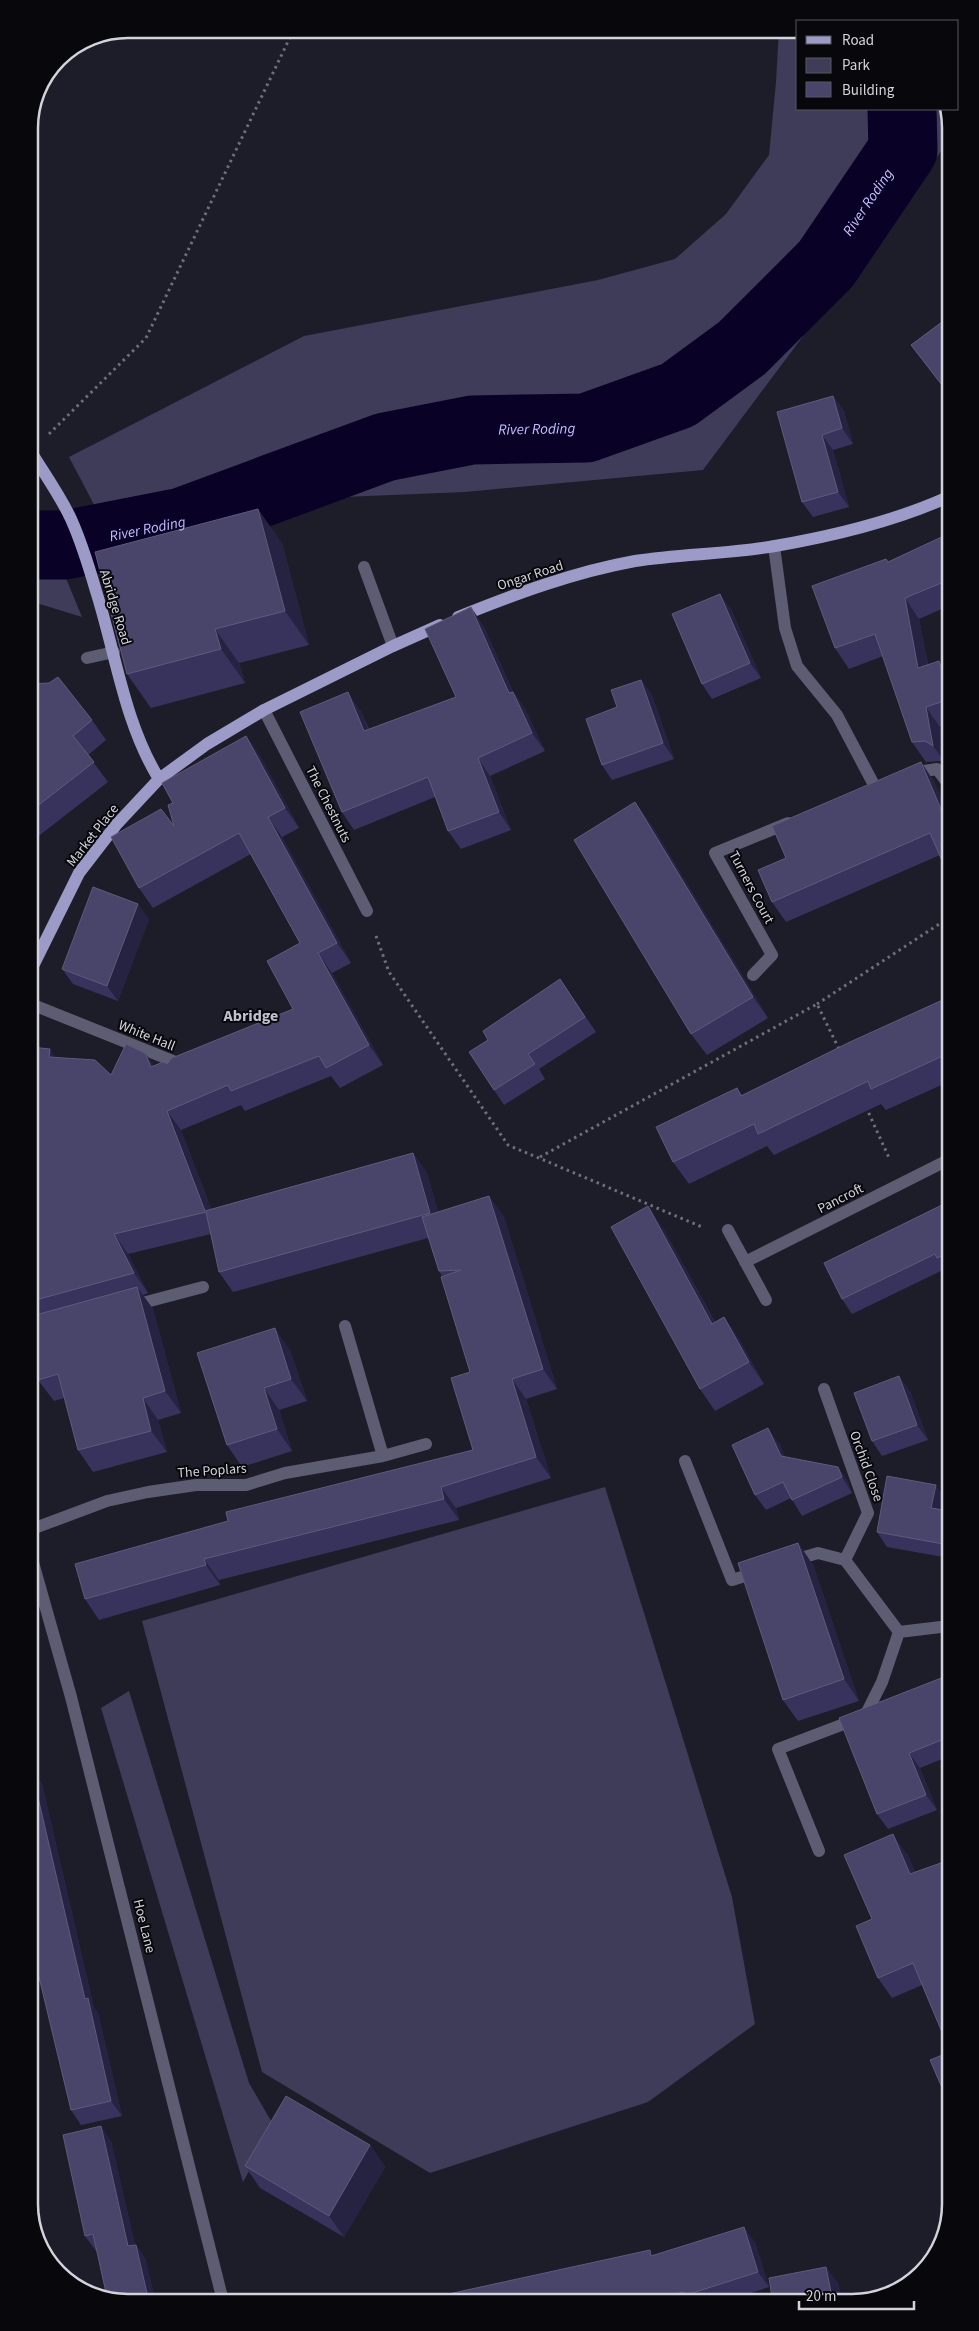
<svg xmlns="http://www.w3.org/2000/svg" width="979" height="2331" viewBox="0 0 979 2331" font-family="'Source Sans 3',sans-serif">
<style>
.green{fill:#3e3c58}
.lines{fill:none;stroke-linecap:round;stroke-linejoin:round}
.river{stroke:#0a0127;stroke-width:69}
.path{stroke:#6f6e79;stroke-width:3;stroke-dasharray:2.5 4;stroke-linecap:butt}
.minor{stroke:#5c5c72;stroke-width:12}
.major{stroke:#9c9ac7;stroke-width:12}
.wall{fill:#38335d}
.shaded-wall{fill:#262342}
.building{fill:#48446a;stroke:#5e5b7c}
.labels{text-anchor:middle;stroke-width:4;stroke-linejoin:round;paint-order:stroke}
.street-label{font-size:14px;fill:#d3d3db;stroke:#08070c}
.water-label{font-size:15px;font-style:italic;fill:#c2bffd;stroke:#08070c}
.quarter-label{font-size:16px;font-weight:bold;fill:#c0c0d1;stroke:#08070c}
.rim{fill:none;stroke:#d3d3db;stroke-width:2.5}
</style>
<rect width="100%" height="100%" fill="#1d1c29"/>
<!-- green -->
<path class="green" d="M 779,29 L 798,29 L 798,109 L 945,109 L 945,146 L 703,470 L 465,492 L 344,497 L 130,573 L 69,457 L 304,336 L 598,280 L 675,259 L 726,214 L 769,155 L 776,82 Z
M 30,496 L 39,513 L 82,617 L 30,601 Z
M 605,1487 L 732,1897 L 755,2024 L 648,2102 L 430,2173 L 262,2072 L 142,1621 Z
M 129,1691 L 249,2083 L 274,2126 L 243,2182 L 101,1708 Z"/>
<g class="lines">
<!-- river -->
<path class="river" id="s1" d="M 30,545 L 65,545 L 182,522 L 385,447 L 472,430 L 586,428 L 678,395 L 742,348 L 826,264 L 903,150 L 902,109"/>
<!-- path -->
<path class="path" d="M 49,434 L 146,338 L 294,29
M 376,936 L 389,972 L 508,1145 L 702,1227
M 817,1004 L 947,919
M 866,1107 L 890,1160
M 540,1157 L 817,1004 L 840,1051"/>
<!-- minor -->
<path class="minor" d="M 774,546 L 785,628 L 797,666 L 837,715 L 874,785
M 364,567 L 393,646
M 87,658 L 114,652
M 264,710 L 367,911
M 911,773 L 937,769 L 947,782
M 753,975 L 772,955 L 715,853 L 788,823
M 31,1004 L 178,1063 L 186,1060
M 728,1230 L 766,1300
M 745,1262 L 948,1160
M 131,1306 L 203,1287
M 345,1326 L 383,1456
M 824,1389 L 868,1513 L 845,1560 L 899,1632
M 685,1461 L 732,1580 L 758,1572
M 32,1529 L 107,1501 L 148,1492 L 196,1485 L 246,1485 L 285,1473 L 383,1456 L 426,1444
M 32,1559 L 71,1697 L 223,2301
M 791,1561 L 818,1553 L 845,1560
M 899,1632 L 949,1626
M 819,1851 L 778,1749 L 865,1716 L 882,1682 L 899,1632"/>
<!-- major -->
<path class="major" d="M 30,450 C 43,472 60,495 71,519 C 81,541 89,567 96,591 C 116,654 124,722 159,779
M 458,617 C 515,594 574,572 635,561 C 681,554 729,554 775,546 C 833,536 892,522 946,498
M 31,970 L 79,873 L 116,825 L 159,779 L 207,744 L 264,710 L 393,646 L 440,625"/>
</g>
<!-- wall -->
<path class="wall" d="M 946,319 L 946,391 L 911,345 Z
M 833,396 L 844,411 L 853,444 L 833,450 L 849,507 L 813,517 L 802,502 Z
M 946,535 L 946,607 L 919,619 L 928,665 L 946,672 L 947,725 L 940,727 L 947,766 L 940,761 L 926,762 L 912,742 L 883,656 L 849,669 L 835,648 L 888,562 Z
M 282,543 L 309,645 L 239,663 L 245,683 L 151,708 L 127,674 Z
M 731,609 L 761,678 L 712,699 L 702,684 Z
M 483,625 L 513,692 L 525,709 L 545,751 L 490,776 L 511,830 L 461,849 L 448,831 L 435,797 L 354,830 L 342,812 L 360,710 L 369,729 L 456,697 Z
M 641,680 L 652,695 L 674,759 L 612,780 L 602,765 L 617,707 Z
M 30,684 L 92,720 L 106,740 L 88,755 L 108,782 L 31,842 Z
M 246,736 L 260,756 L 299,828 L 282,837 L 351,963 L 332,973 L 383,1065 L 340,1088 L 331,1076 L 245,1111 L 241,1105 L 181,1130 L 211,1209 L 413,1153 L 427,1173 L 438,1212 L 489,1196 L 504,1217 L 557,1389 L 526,1399 L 551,1478 L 456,1508 L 459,1520 L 219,1580 L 220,1585 L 99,1620 L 85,1599 L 473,1450 L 470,1372 L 442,1276 L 439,1271 L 428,1238 L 233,1292 L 219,1272 L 211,1234 L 128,1254 L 148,1293 L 143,1295 L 153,1309 L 181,1413 L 158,1420 L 167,1452 L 93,1472 L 78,1450 L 64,1398 L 54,1401 L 38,1380 L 33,1325 L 37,1314 L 32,1307 L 31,1047 L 56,1058 L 111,1075 L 145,1053 L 154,1066 L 167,1064 L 293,1009 L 300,943 L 251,854 L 153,908 L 139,888 L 174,826 L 173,803 Z
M 921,762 L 935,783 L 940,855 L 786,922 L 772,902 L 786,858 Z
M 651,824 L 768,1018 L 707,1055 L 691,1034 Z
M 149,919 L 118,1001 L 73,984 L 62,969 Z
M 560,979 L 596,1032 L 539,1069 L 545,1079 L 504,1105 L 494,1090 L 488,1040 Z
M 947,998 L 948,1082 L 886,1110 L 881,1104 L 774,1155 L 767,1146 L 689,1184 L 673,1162 L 737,1088 L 742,1095 Z
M 948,1202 L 948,1273 L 945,1269 L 852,1314 L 842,1299 Z
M 663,1228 L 715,1322 L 724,1317 L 739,1339 L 764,1384 L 715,1411 L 700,1389 Z
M 290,1350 L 307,1401 L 279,1410 L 292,1451 L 242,1467 L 227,1445 Z
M 910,1391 L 928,1440 L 882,1456 L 872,1441 Z
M 779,1443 L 785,1457 L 838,1467 L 848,1482 L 852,1493 L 802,1516 L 791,1498 L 766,1510 L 755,1495 Z
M 946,1500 L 944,1510 L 949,1511 L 949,1558 L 887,1547 L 877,1532 Z
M 798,1543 L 813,1565 L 859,1701 L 798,1721 L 783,1700 Z
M 949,1675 L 949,1756 L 920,1768 L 937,1810 L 888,1829 L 877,1814 Z
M 33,1771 L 42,1784 L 94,2008 L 98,2013 L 122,2116 L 81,2125 L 71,2110 L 33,1952 Z
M 907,1854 L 915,1872 L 949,1860 L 950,2048 L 947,2044 L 922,1985 L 892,1998 L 878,1978 L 872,1919 Z
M 111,2141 L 135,2245 L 136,2245 L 146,2260 L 96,2251 L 85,2236 Z
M 370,2145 L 385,2167 L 344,2237 L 260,2188 L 245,2166 Z
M 755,2242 L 769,2287 L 736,2298 L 445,2300 L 654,2255 Z"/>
<!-- shaded-wall -->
<path class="shaded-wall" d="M 833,396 L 844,411 L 853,444 L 842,428 Z
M 822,435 L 833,450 L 849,507 L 838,492 Z
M 258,509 L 282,543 L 309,645 L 285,611 Z
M 720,594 L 731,609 L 761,678 L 750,663 Z
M 905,598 L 919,619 L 932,688 L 918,668 Z
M 471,607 L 483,625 L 521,711 L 509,693 Z
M 215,629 L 239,663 L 245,683 L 221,649 Z
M 939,661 L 946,672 L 947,684 Z
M 641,680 L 652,695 L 674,759 L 663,743 Z
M 348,692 L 360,710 L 377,749 L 364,731 Z
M 513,692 L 525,709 L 545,751 L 532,733 Z
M 926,707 L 940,727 L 947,765 L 933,746 Z
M 246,736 L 260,756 L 299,828 L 285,808 Z
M 478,758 L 490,776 L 511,830 L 499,812 Z
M 921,762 L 935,783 L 947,810 L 947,822 Z
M 635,802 L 651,824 L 768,1018 L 753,997 Z
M 268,817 L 282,837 L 351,963 L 337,943 Z
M 138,904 L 149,919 L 118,1001 L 107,986 Z
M 318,953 L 332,973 L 383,1065 L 369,1045 Z
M 50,1049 L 64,1069 L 49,1057 Z
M 145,1053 L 159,1073 L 151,1067 Z
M 167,1111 L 181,1130 L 219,1231 L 205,1211 Z
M 413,1153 L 427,1173 L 444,1233 L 430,1213 Z
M 489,1196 L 504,1217 L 557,1389 L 543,1369 Z
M 648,1206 L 663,1228 L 727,1345 L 712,1324 Z
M 114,1234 L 128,1254 L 148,1293 L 134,1273 Z
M 137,1287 L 153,1309 L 181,1413 L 165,1391 Z
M 724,1317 L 739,1339 L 764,1384 L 749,1362 Z
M 275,1328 L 290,1350 L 307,1401 L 291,1379 Z
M 899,1376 L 910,1391 L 928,1440 L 917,1425 Z
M 512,1379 L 526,1399 L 551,1478 L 536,1457 Z
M 264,1388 L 279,1410 L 292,1451 L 277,1429 Z
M 143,1398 L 158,1420 L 167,1452 L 151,1431 Z
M 768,1428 L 779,1443 L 792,1471 L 781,1456 Z
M 838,1467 L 848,1482 L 852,1493 L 842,1477 Z
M 936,1485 L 946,1500 L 942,1523 L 931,1508 Z
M 441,1487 L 456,1508 L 459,1520 L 444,1499 Z
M 798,1543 L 813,1565 L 859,1701 L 844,1679 Z
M 204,1559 L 219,1580 L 220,1585 L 206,1565 Z
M 909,1753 L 920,1768 L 937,1810 L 926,1795 Z
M 33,1771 L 42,1784 L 94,2008 L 98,2013 L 122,2116 L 111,2101 L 85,1999 L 33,1776 Z
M 893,1834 L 907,1854 L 924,1894 L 910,1874 Z
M 101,2126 L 111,2141 L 139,2262 L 128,2246 Z
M 370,2145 L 385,2167 L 344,2237 L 329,2216 Z
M 744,2227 L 755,2242 L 769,2287 L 758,2272 Z
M 136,2245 L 146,2260 L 156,2302 L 149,2302 Z
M 826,2267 L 839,2284 L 841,2297 L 832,2297 Z"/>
<!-- building -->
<path class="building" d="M 946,319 L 946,382 L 942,385 L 911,345 Z
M 833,396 L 842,428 L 822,435 L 838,492 L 802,502 L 777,412 Z
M 258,509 L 285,611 L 215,629 L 221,649 L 127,674 L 95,552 Z
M 946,535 L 946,581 L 905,598 L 918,668 L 939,661 L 947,684 L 947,700 L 926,707 L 933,746 L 925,741 L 912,742 L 875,634 L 835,648 L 812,586 L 886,559 L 888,562 Z
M 720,594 L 750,663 L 702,684 L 672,614 Z
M 471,607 L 509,693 L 513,692 L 532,733 L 478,758 L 499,812 L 448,831 L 428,777 L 342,812 L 300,712 L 348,692 L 364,731 L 456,697 L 425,629 Z
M 58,677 L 92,720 L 73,736 L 94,762 L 31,811 L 30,684 L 49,683 Z
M 641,680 L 663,743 L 602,765 L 586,719 L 617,707 L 611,690 Z
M 246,736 L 285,808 L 268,817 L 337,943 L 318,953 L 369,1045 L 326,1068 L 319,1056 L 231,1091 L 228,1085 L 167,1111 L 205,1211 L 413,1153 L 430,1213 L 219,1272 L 206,1212 L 114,1234 L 134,1273 L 32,1301 L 31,1047 L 50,1049 L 49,1057 L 95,1060 L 111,1075 L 126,1044 L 145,1053 L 151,1067 L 163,1062 L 167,1064 L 172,1058 L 293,1009 L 267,961 L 300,943 L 239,833 L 139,888 L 111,837 L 161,809 L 174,826 L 168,805 L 173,803 L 162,783 Z
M 921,762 L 946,821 L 947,820 L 947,872 L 930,833 L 772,902 L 758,870 L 786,858 L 772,826 Z
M 635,802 L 753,997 L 691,1034 L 574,840 Z
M 93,887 L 138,904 L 107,986 L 62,969 Z
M 560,979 L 585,1017 L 528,1054 L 535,1064 L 494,1090 L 469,1052 L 488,1040 L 483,1031 Z
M 947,998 L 947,1054 L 871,1089 L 868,1081 L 758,1134 L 754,1124 L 673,1162 L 656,1127 L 737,1088 L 741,1096 L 850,1042 Z
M 489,1196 L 543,1369 L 512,1379 L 536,1457 L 441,1487 L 444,1499 L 204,1559 L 206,1565 L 85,1599 L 75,1564 L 228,1521 L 226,1512 L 473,1450 L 451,1378 L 470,1372 L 441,1277 L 461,1270 L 439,1271 L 422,1217 Z
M 948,1202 L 948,1253 L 937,1258 L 935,1254 L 842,1299 L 824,1263 Z
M 648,1206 L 712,1324 L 724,1317 L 749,1362 L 700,1389 L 611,1227 Z
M 137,1287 L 165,1391 L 143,1398 L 151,1431 L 78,1450 L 58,1374 L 38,1380 L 32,1355 L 32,1326 L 33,1325 L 32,1316 Z
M 275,1328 L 291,1379 L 264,1388 L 277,1429 L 227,1445 L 197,1353 Z
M 899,1376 L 917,1425 L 872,1441 L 854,1393 Z
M 768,1428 L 781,1456 L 838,1467 L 842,1477 L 792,1500 L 783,1482 L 755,1495 L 732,1445 Z
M 887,1476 L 936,1485 L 931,1508 L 949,1511 L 949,1545 L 877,1532 Z
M 798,1543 L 844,1679 L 783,1700 L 738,1563 Z
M 949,1675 L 949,1737 L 909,1753 L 926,1795 L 877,1814 L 839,1718 Z
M 33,1776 L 85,1999 L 88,1998 L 111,2101 L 71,2110 L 33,1952 Z
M 893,1834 L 910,1874 L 949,1860 L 950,2043 L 947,2044 L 913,1963 L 878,1978 L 856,1926 L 872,1919 L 844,1855 Z
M 950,2052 L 950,2106 L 930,2060 Z
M 286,2096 L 370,2145 L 329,2216 L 245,2166 Z
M 101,2126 L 128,2246 L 136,2245 L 149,2302 L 121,2302 L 107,2297 L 93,2234 L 85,2236 L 63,2135 Z
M 744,2227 L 758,2272 L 686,2295 L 684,2292 L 647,2299 L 445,2300 L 444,2295 L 650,2250 L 651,2256 Z
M 826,2267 L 832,2297 L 772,2298 L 769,2278 Z"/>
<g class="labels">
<!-- street labels -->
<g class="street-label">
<text transform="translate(530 575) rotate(-18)" y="5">Ongar Road</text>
<text transform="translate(116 607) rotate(73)" y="5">Abridge Road</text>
<text transform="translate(329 804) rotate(63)" y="5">The Chestnuts</text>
<text transform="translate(92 835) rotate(-52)" y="5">Market Place</text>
<text transform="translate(752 887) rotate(62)" y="5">Turners Court</text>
<text transform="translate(147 1035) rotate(22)" y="5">White Hall</text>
<text transform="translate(840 1198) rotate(-27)" y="5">Pancroft</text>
<text transform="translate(867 1466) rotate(70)" y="5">Orchid Close</text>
<text transform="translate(212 1470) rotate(-4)" y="5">The Poplars</text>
<text transform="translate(145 1926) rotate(76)" y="5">Hoe Lane</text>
</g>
<!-- water labels -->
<g class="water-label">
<text dy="5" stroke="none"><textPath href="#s1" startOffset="944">River Roding</textPath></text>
<text dy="5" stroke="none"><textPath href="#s1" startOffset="524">River Roding</textPath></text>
<text dy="5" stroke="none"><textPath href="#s1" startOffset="119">River Roding</textPath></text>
</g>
<!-- quarter labels -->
<g class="quarter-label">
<text x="251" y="1021">Abridge</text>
</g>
</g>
<!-- crop -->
<path d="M0 0H979V2331H0ZM128 38H852A90 90 0 0 1 942 128V2204A90 90 0 0 1 852 2294H128A90 90 0 0 1 38 2204V128A90 90 0 0 1 128 38Z" fill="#08070c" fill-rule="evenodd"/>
<path class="rim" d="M128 38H852A90 90 0 0 1 942 128V2204A90 90 0 0 1 852 2294H128A90 90 0 0 1 38 2204V128A90 90 0 0 1 128 38Z"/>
<!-- legend -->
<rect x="796" y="20" width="162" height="90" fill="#08070c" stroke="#59595f"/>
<rect x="806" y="36" width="25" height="8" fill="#9c9ac7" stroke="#59595f"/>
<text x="842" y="45" font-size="15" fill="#d3d3db">Road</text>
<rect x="806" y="58" width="25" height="15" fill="#3e3c58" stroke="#59595f"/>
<text x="842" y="70" font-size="15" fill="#d3d3db">Park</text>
<rect x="806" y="82" width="25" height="15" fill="#48446a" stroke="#59595f"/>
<text x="842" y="95" font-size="15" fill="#d3d3db">Building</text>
<!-- scale -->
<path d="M799 2301v8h115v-8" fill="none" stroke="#d3d3db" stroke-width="2.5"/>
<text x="806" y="2301" font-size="15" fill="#d3d3db" stroke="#08070c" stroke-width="4" paint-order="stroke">20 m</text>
</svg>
